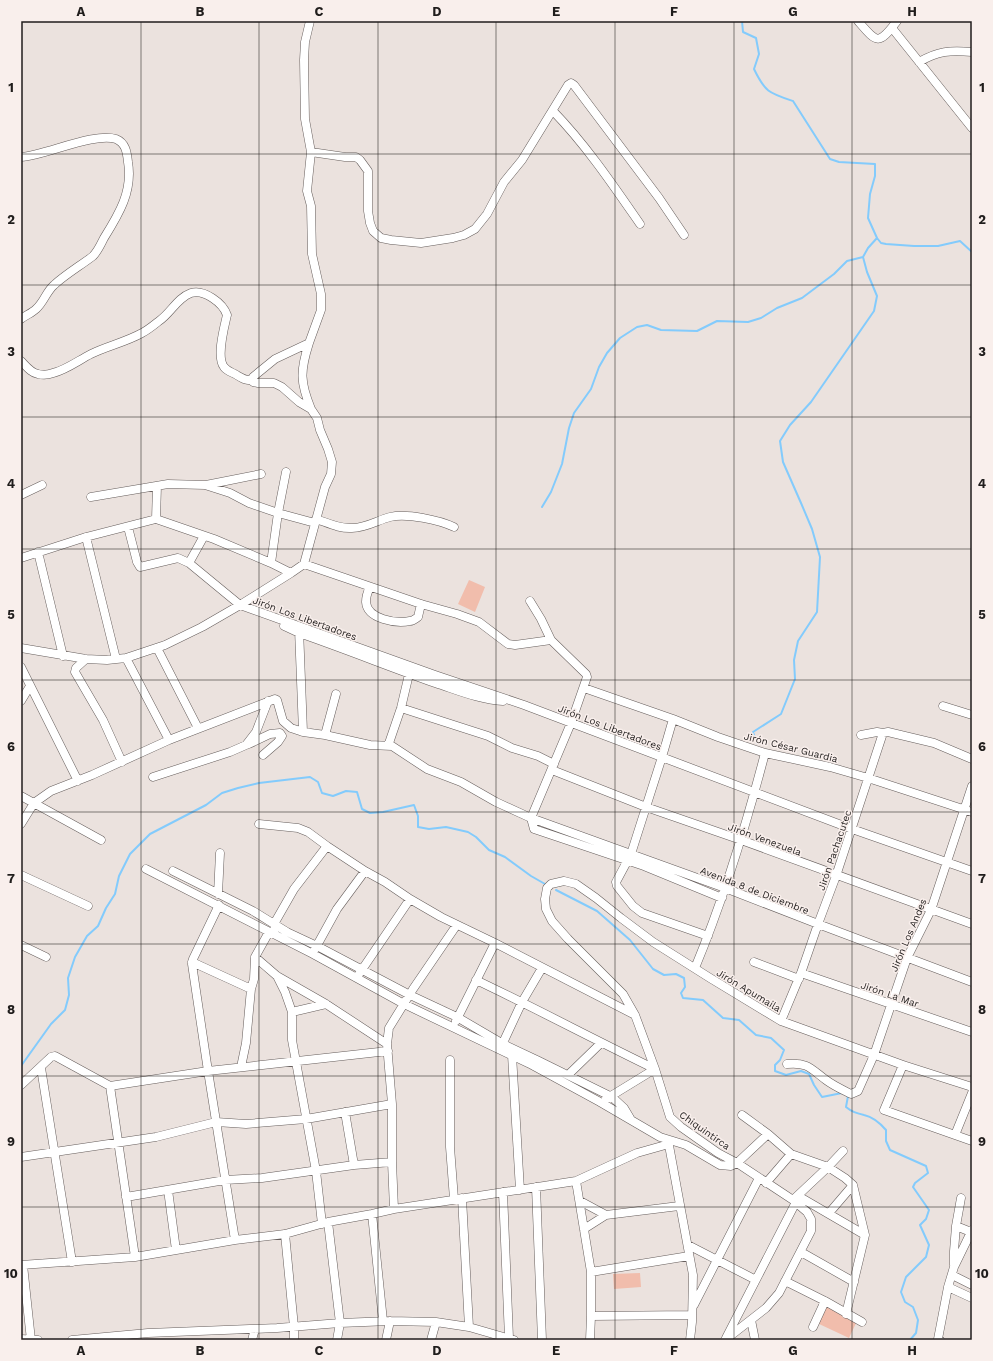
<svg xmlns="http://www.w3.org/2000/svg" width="993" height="1361" viewBox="0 0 993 1361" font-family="'Work Sans',sans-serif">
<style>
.garden{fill:#f1bdac}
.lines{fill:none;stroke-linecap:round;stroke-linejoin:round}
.stream{stroke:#83cbfc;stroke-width:2}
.minor-casing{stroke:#665e5c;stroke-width:9}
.minor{stroke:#fff;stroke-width:8}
.grid{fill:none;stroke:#201d1c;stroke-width:1;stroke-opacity:0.55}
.labels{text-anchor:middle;stroke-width:3;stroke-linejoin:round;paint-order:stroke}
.street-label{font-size:10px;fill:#201d1c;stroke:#f9efec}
.neatline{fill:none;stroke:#201d1c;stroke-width:1.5}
.grid-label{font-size:13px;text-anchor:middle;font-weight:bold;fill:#201d1c}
</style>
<rect width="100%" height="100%" fill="#ebe2de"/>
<!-- garden -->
<path class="garden" d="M 469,580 L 485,587 L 475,612 L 458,604 Z
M 640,1273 L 641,1287 L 614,1289 L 613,1274 Z
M 825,1306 L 857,1321 L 849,1338 L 817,1323 Z"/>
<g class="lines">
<!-- stream -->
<path class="stream" d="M 742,21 L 743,32 L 756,38 L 759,54 L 754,69 C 765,92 769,93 793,101 L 830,159 L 839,162 L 875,164 L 875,176 L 870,194 L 868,218 L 877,238 L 881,243 L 886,244 L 914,246 L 938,246 L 960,241 L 972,252
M 542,507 L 551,492 L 562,464 L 569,428 L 574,413 L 591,389 L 599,367 L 607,353 L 620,338 L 637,327 L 647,325 L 661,330 L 697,331 L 717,321 L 748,322 L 761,318 L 777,308 L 802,298 L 834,274 L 847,261 L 863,257
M 757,743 L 753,732 L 781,714 L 795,679 L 794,660 L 798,641 L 817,612 L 820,557 L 812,529 L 801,503 L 783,462 L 780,441 L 790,425 L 811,402 L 874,311 L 877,296 L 867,272 L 863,257 L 868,248 L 877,238
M 556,890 L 597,911 L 630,940 L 653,969 L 664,975 L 676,974 L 684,978 L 685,987 L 681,993 L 683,998 L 703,1000 L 723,1018 L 739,1020 L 756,1035 L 771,1038 L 784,1050 L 780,1060 L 775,1065 L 775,1071 L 786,1075 L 801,1071 L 809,1074 L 814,1085 L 822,1097 L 842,1093
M 21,1066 L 51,1024 L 65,1010 L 69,995 L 68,978 L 75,957 L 87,936 L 98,926 L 106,908 L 115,894 L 119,876 L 130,854 L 150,834 L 206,805 L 222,793 L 238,788 L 259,783 L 310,777 L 318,782 L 322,793 L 333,796 L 346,791 L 357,792 L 362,809 L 370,813 L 383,812 L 414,805 L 418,816 L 418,827 L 429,829 L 446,827 L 468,832 L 476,837 L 489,850 L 505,857 L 531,876 L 545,884
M 846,1095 L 848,1096 L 846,1107 C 852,1112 856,1113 864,1115 C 873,1117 880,1123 886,1130 L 886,1141 L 890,1150 L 926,1166 L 928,1173 L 915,1183 L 913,1187 L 929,1210 L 926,1219 L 920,1225 L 929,1245 L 926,1257 L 906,1277 L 901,1292 L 905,1302 L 913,1307 L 918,1320 L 916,1333 L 910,1340"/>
<!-- minor casing -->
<g class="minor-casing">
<path id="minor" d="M 858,21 C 877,43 878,46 897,21
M 892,28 L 972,128
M 919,62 C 938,51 950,50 972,52
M 553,111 C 586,145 613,185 640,224
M 311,152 L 345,157 L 356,157 L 360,160 L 368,171 L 368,211 L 370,223 L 373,231 L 381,238 L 391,240 L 421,243 L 453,238 L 464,235 L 475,229 L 487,214 L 504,182 L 522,160 L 568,85 L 571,83 L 574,85 L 659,198 L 684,235
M 21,157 C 46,155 95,132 116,139 C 126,143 127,153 128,162 C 133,191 119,214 104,238 C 101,244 98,251 93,256 C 80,266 66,274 54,285 C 46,292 44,302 36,309 C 32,313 26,315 21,319
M 309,343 C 300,371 300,382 311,409
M 21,361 C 26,366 31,373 38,374 C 42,375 48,375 53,373 C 66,370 79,360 91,354 C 107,346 126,342 142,333 C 148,330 154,325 159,321 C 171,313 177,298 191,293 C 204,289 223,303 227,315 C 224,328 216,357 224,367 C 227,371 231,372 235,374 C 240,377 245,381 252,380
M 286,472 L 278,513 L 315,523
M 206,485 L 261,474
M 21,495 L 42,485
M 91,497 L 168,484 L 205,485 L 230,493 L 249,503 L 278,513 L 271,563
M 156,519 L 157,486
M 316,519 C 328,523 340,529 352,528 C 366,528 378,520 390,517 C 407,513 439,520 454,527
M 128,527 L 137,562 L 140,567 L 178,558 L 189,563
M 204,536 L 189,563 L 240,605 L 435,675 L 524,705 L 852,829 L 972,871
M 86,537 L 116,659
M 38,552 L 63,656
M 21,558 L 86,537 L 156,519 L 214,539 L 271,563 L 291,573
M 304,564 L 421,604 L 457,614 L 479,622 L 508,644 L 515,645 L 551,640
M 370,587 C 368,591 366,597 366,602 C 367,619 396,624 410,621 C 413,621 415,619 418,617 L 421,604
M 530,601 L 541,619 L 551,640 L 586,674 L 587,677 L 571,723 L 531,818 L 534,829 L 644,866 L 722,898
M 284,626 L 299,633 C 345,649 390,667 435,683 C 457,690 480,700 503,701
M 299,629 L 303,732
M 21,648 L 86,659 L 107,660 L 126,658 L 165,645 L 202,627 L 240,605 L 291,573 L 304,564 L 325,487 L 331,474 L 332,462 L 328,449 L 320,430 L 317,418 L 311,409 L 299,402 L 282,387 L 274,383 L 258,383 L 253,382 L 252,380 L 253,377 L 275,359 L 309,343 L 321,310 L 321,294 L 312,254 L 311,206 L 307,191 L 311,152 L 305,119 L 304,60 L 305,42 L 310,21
M 157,648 L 198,728
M 126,658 L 169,740
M 86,659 L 76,668 L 75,672 L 103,720 L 122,762
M 21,667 L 78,781
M 584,688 L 673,719 L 718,737 L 765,753 L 830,767 L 868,778 L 972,812
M 21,701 L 30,686
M 943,706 L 972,715
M 401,708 L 488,736 L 512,748 L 538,756 L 554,764
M 673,719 L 662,757 L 631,854 L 616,882 L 617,886 L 633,906 L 642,913 L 708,936
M 325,735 L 336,694
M 861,735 L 877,732 L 883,733
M 249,744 L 270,734 L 280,733 L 282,736 L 278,742 L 263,755
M 388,746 L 401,708 L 410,670
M 552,770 L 646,807 L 741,840 L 972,924
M 153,777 L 230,752 L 246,745 L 256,732 L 268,701
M 21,796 L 101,840
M 21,824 L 34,803 L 51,791 L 92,775 L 169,740 L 275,699 L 277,700 L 283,721 L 291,728 L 303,732 L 325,735 L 370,745 L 392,746 L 427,769 L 461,782 L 496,802 L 531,818 L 725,888 L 818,924 L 972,982
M 259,824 L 298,828 L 308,832 L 327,846 L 365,871 L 385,882 L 410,899 L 441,917 L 495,943 L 635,1015
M 327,846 L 294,889 L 274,924 L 287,932 L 317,946 L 410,995 L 457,1017 L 503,1044 L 537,1060
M 146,869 L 313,954 L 404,1004 L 532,1065 L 600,1102 L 660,1137 L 686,1145 L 720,1165 L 731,1166 L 737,1163 L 768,1134
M 173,871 L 253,911 L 274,924 L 275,929
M 21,875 L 88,906
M 218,894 L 220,853
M 219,905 L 193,959 L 192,964 L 208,1071 L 235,1240
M 21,945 L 46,957
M 315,949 L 337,909 L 365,871
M 255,957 L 277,976 L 326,1004 L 387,1044
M 192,962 L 251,989 L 254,979 L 255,957 L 269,932
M 754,962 L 799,979
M 695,968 C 724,898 746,826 765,753
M 801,973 L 972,1032
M 359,974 L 410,899
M 277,976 L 285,992 L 292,1012 L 292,1040 L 316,1171 L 322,1224
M 476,980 C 537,1009 595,1040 655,1069
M 292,1012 L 326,1004
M 456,1021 L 495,943
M 781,1021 L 801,973 L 818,924 L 836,876 L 883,733 L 888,732 L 934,743 L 972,759
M 501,1047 L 522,1002 L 542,968
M 512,1055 L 520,1190
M 450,1060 L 450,1147 L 454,1199
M 534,1063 L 537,1060 L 612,1097 L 624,1108 L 630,1118
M 787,1064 C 808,1062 811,1069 826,1080 C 834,1086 843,1090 851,1094 L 858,1091 L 874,1055 L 907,958 L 931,910 L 972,786
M 903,1065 L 884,1110 L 972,1141
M 241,1067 L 246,1043 L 251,989
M 41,1068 L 72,1262
M 568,1075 L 601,1043
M 21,1085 L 51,1057 L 55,1056 L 110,1086 L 208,1071 L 388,1051
M 110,1086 L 135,1257
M 606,1099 L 655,1069
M 345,1112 L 354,1165
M 742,1115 L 768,1134 L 791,1154 L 828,1167 L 845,1178 L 853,1185 L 865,1235 L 846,1314
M 955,1135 L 972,1093
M 668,1140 L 693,1275 L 692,1322 L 690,1340
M 21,1157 L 156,1137 L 216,1122 L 246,1124 L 306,1119 L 392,1104
M 576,1181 L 591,1272 L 591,1316 L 590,1340
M 766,1183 L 791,1154
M 536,1187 L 542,1340
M 168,1190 L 176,1250
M 503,1192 L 509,1338
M 798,1196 L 865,1235
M 126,1197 L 225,1180 L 262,1178 L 354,1165 L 392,1162
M 462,1198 L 469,1327
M 795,1198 L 828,1167 L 843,1151
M 961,1198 L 956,1226 L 971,1232
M 580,1201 L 606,1215
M 394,1209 L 392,1162 L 392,1104 L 387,1044 L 389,1028 L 413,989 L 456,926
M 829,1213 L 853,1185
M 372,1214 L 383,1321
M 328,1222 L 340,1323 L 337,1340
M 584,1229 L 606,1215 L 679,1206
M 285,1234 L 294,1327 L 294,1340
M 688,1245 L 756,1280
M 801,1252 L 854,1282
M 21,1265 L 135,1257 L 235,1240 L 285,1234 L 328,1222 L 372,1214 L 394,1209 L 576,1181 L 637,1153 L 669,1144
M 23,1265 L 31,1340
M 954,1265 L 954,1251 L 956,1226
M 591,1272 L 689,1256
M 952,1275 L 972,1285
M 785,1281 L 825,1301 L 862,1322
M 948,1287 L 972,1298
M 694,1305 L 759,1178
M 591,1316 L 692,1315
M 751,1320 L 755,1340
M 813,1327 L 825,1301
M 726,1338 L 796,1202
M 21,1339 L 38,1340
M 72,1340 L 148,1333 L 277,1328 L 340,1323 L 390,1321 L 436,1322 L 469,1327 L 514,1340
M 252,1340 L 255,1329
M 386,1340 L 390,1321
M 431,1340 L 436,1322
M 725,1340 L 766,1308 L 779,1293 L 811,1231 L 811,1219 L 807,1212 L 793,1200 L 737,1163 L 718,1153 L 681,1127 L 670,1117 L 655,1069 L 635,1015 L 623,994 L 568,939 L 552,921 L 546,909 L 545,899 L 547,888 L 551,884 L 564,881 L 576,884 L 596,898 L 621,918 L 653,942 L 710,978 L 781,1021 L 903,1065 L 972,1087
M 940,1340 L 938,1339 L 948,1287 L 954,1267 L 972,1230"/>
</g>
<!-- minor -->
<use href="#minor" class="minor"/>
</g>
<!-- grid -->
<path class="grid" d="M 141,21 L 141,1340M 259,21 L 259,1340M 378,21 L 378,1340M 496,21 L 496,1340M 615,21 L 615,1340M 734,21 L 734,1340M 852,21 L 852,1340M 21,154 L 972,154M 21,285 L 972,285M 21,417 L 972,417M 21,549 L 972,549M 21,680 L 972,680M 21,812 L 972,812M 21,944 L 972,944M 21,1076 L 972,1076M 21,1207 L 972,1207"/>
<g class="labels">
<!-- street labels -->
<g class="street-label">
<text transform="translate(305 618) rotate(20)" y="4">Jirón Los Libertadores</text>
<text transform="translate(610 727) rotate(21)" y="4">Jirón Los Libertadores</text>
<text transform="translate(791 747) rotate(14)" y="4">Jirón César Guardia</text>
<text transform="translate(765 839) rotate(20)" y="4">Jirón Venezuela</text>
<text transform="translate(834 850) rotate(-71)" y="4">Jirón Pachacutec</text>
<text transform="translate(755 890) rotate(21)" y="4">Avenida 8 de Diciembre</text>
<text transform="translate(908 935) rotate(-67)" y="4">Jirón Los Andes</text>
<text transform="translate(749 990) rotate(31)" y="4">Jirón Apumaila</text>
<text transform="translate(890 994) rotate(19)" y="4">Jirón La Mar</text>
<text transform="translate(705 1130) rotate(35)" y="4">Chiquintirca</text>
</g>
</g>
<!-- border -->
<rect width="993" height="1361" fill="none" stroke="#f9efec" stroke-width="44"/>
<rect x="22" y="22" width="949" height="1317" class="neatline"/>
<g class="grid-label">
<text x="81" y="16">A</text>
<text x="200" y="16">B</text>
<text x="319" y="16">C</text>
<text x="437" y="16">D</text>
<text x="556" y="16">E</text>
<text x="674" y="16">F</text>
<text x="793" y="16">G</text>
<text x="912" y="16">H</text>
<text x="11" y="92">1</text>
<text x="982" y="92">1</text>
<text x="11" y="224">2</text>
<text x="982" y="224">2</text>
<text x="11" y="356">3</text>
<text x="982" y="356">3</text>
<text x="11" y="488">4</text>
<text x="982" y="488">4</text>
<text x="11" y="619">5</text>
<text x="982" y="619">5</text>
<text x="11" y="751">6</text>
<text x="982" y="751">6</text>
<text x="11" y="883">7</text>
<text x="982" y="883">7</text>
<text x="11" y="1014">8</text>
<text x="982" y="1014">8</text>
<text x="11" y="1146">9</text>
<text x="982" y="1146">9</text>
<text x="11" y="1278">10</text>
<text x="982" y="1278">10</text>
<text x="81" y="1355">A</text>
<text x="200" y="1355">B</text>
<text x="319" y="1355">C</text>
<text x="437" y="1355">D</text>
<text x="556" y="1355">E</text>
<text x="674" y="1355">F</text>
<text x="793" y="1355">G</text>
<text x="912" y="1355">H</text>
</g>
</svg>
